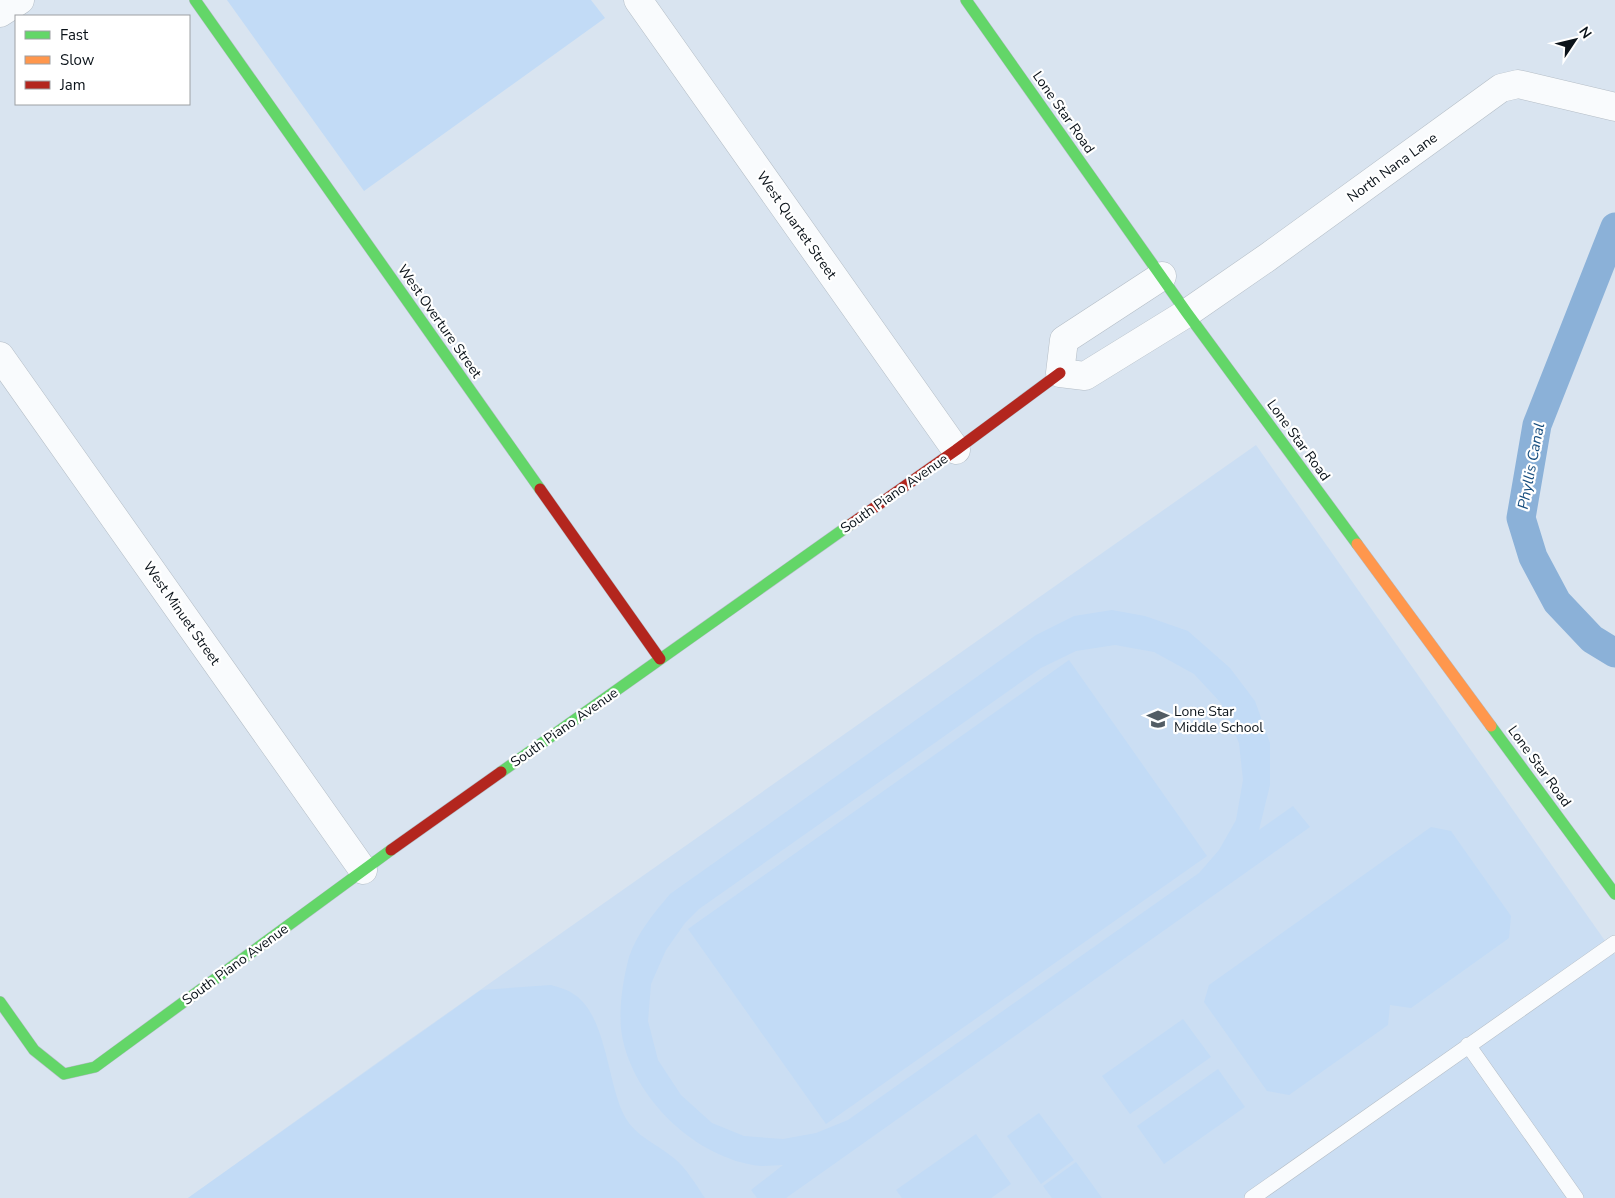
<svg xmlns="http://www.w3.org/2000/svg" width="1615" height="1198" viewBox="0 0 1615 1198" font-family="'Nunito Sans',sans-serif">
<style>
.built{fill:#cbdef3}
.green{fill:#c2dbf6;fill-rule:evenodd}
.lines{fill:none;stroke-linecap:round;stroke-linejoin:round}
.canal{stroke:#8bb1d8;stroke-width:29}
.lane-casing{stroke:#b4bdc6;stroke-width:16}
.street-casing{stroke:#b4bdc6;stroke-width:29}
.fast-casing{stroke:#b4bdc6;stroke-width:12}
.slow-casing{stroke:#b4bdc6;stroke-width:12}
.jam-casing{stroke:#b4bdc6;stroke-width:12}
.lane{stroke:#f9fbfd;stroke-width:15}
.street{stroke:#f9fbfd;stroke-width:28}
.fast{stroke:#63d668;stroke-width:11}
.slow{stroke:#ff974d;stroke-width:11}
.jam{stroke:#b3261e;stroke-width:11}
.labels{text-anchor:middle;stroke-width:4.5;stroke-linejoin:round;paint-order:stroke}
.street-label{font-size:14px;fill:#0a1219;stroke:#fff}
.poi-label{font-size:14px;fill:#0a1219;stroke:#fff;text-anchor:start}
.water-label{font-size:15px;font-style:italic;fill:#1a5080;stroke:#fff}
</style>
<rect width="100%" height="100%" fill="#d9e4f0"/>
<!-- built -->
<path class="built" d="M 1256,445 L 1615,955 L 1615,1198 L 188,1198 L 402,1045 Z"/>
<!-- green -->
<path class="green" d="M 227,0 L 591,0 L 605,18 L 364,191 Z
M 1112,610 L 1145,616 L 1188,631 L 1230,668 L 1255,701 L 1270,743 L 1270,785 L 1259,830 L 1293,806 L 1310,827 L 786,1198 L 757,1198 L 751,1190 L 783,1165 C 773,1165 762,1167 753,1165 C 690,1154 629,1093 621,1029 C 619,1005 623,980 629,957 C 637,933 654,913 670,894 L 1036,635 L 1074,616 ZM 1115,645 L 1154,652 L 1194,674 L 1221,703 L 1239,743 L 1243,780 L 1236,820 L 1219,850 L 1199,873 L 848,1120 L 816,1133 L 783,1139 L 744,1136 L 712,1123 L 681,1095 L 658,1060 L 648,1021 L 651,984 L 666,950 L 685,923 L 699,909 L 1041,668 L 1076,651 Z
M 1069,660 L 1207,856 L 826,1124 L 688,929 Z
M 1431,827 L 1451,831 L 1511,916 L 1509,938 L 1411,1008 L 1390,1005 L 1388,1025 L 1289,1095 L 1267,1091 L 1204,1002 L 1209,985 Z
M 551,985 C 557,987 566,989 572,993 C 607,1013 607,1084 625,1117 C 636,1137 659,1145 675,1159 C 687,1169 696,1185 705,1198 L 188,1198 L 481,990 Z
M 1183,1019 L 1211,1057 L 1130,1114 L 1102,1076 Z
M 1218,1069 L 1245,1107 L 1164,1164 L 1137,1126 Z
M 1039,1113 L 1074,1160 L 1041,1184 L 1007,1136 Z
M 976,1134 L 1011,1184 L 991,1198 L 902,1198 L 896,1190 Z
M 1076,1162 L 1102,1198 L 1052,1198 L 1043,1186 Z"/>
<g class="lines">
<!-- canal -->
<path class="canal" d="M 1615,227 L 1537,425 L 1521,518 L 1533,557 L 1557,602 L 1592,639 L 1615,653"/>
<!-- lane casing -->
<g class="lane-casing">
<path id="lane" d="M 1468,1045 L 1576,1198
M 1252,1198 L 1615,943"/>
</g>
<!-- street casing -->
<g class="street-casing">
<path id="street" d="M 638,0 L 956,450
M 0,13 L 20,0
M 1162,276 L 1064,340 L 1060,373 L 1085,376 L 1187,313 L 1268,257 L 1501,88 L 1518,84 L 1615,107
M 0,356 L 363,870"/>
</g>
<!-- fast casing -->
<g class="fast-casing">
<path id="fast" d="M 195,0 L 540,489
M 966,0 L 1187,313 L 1357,544
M 1491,726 L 1615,894
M 501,772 L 851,524
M 0,1002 L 34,1050 L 64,1074 L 95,1067 L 391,850"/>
</g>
<!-- slow casing -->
<g class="slow-casing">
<path id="slow" d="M 1357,544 L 1491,726"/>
</g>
<!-- jam casing -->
<g class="jam-casing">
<path id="jam" d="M 540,489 L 660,659
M 851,524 L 956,450 L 1060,373
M 391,850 L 501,772"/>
</g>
<!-- lane -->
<use href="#lane" class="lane"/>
<!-- street -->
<use href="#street" class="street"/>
<!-- fast -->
<use href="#fast" class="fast"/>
<!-- slow -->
<use href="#slow" class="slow"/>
<!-- jam -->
<use href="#jam" class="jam"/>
</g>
<!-- icons -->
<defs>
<g id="school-bare" transform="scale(1.725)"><path d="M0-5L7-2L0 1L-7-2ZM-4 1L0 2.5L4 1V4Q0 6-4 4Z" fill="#525c64" stroke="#fff" stroke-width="2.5" paint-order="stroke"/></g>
</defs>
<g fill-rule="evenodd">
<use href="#school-bare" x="1158" y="719"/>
</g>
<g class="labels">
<!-- street labels -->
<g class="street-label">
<text transform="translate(1064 112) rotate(55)" y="5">Lone Star Road</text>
<text transform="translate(1392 167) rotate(-36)" y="5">North Nana Lane</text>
<text transform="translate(797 225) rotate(55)" y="5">West Quartet Street</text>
<text transform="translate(440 321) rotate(55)" y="5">West Overture Street</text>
<text transform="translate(1299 440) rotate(54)" y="5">Lone Star Road</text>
<text transform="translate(894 493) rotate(-35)" y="5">South Piano Avenue</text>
<text transform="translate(182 613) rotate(55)" y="5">West Minuet Street</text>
<text transform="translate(564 727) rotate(-35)" y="5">South Piano Avenue</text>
<text transform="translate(1540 766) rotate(54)" y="5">Lone Star Road</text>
<text transform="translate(235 964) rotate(-36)" y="5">South Piano Avenue</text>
</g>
<!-- poi labels -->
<g class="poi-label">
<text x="1174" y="716">Lone Star<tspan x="1174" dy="16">Middle School</tspan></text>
</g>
<!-- water labels -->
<g class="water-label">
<text transform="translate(1531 466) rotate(-79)" y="5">Phyllis Canal</text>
</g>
</g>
<!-- legend -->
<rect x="15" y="15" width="175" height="90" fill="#ffffff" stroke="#9da0a3"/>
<rect x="25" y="31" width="25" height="8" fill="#63d668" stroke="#9da0a3"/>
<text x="60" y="40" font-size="15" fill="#0a1219">Fast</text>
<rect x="25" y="56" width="25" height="8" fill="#ff974d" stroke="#9da0a3"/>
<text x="60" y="65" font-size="15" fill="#0a1219">Slow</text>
<rect x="25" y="81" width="25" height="8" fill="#b3261e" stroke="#9da0a3"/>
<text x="60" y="90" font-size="15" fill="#0a1219">Jam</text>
<!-- north arrow -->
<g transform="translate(1575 40) rotate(55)" stroke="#ffffff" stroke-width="4" paint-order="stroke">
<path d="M0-4L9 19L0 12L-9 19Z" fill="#0a1219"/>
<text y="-8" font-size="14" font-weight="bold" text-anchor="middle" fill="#0a1219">N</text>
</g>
</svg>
